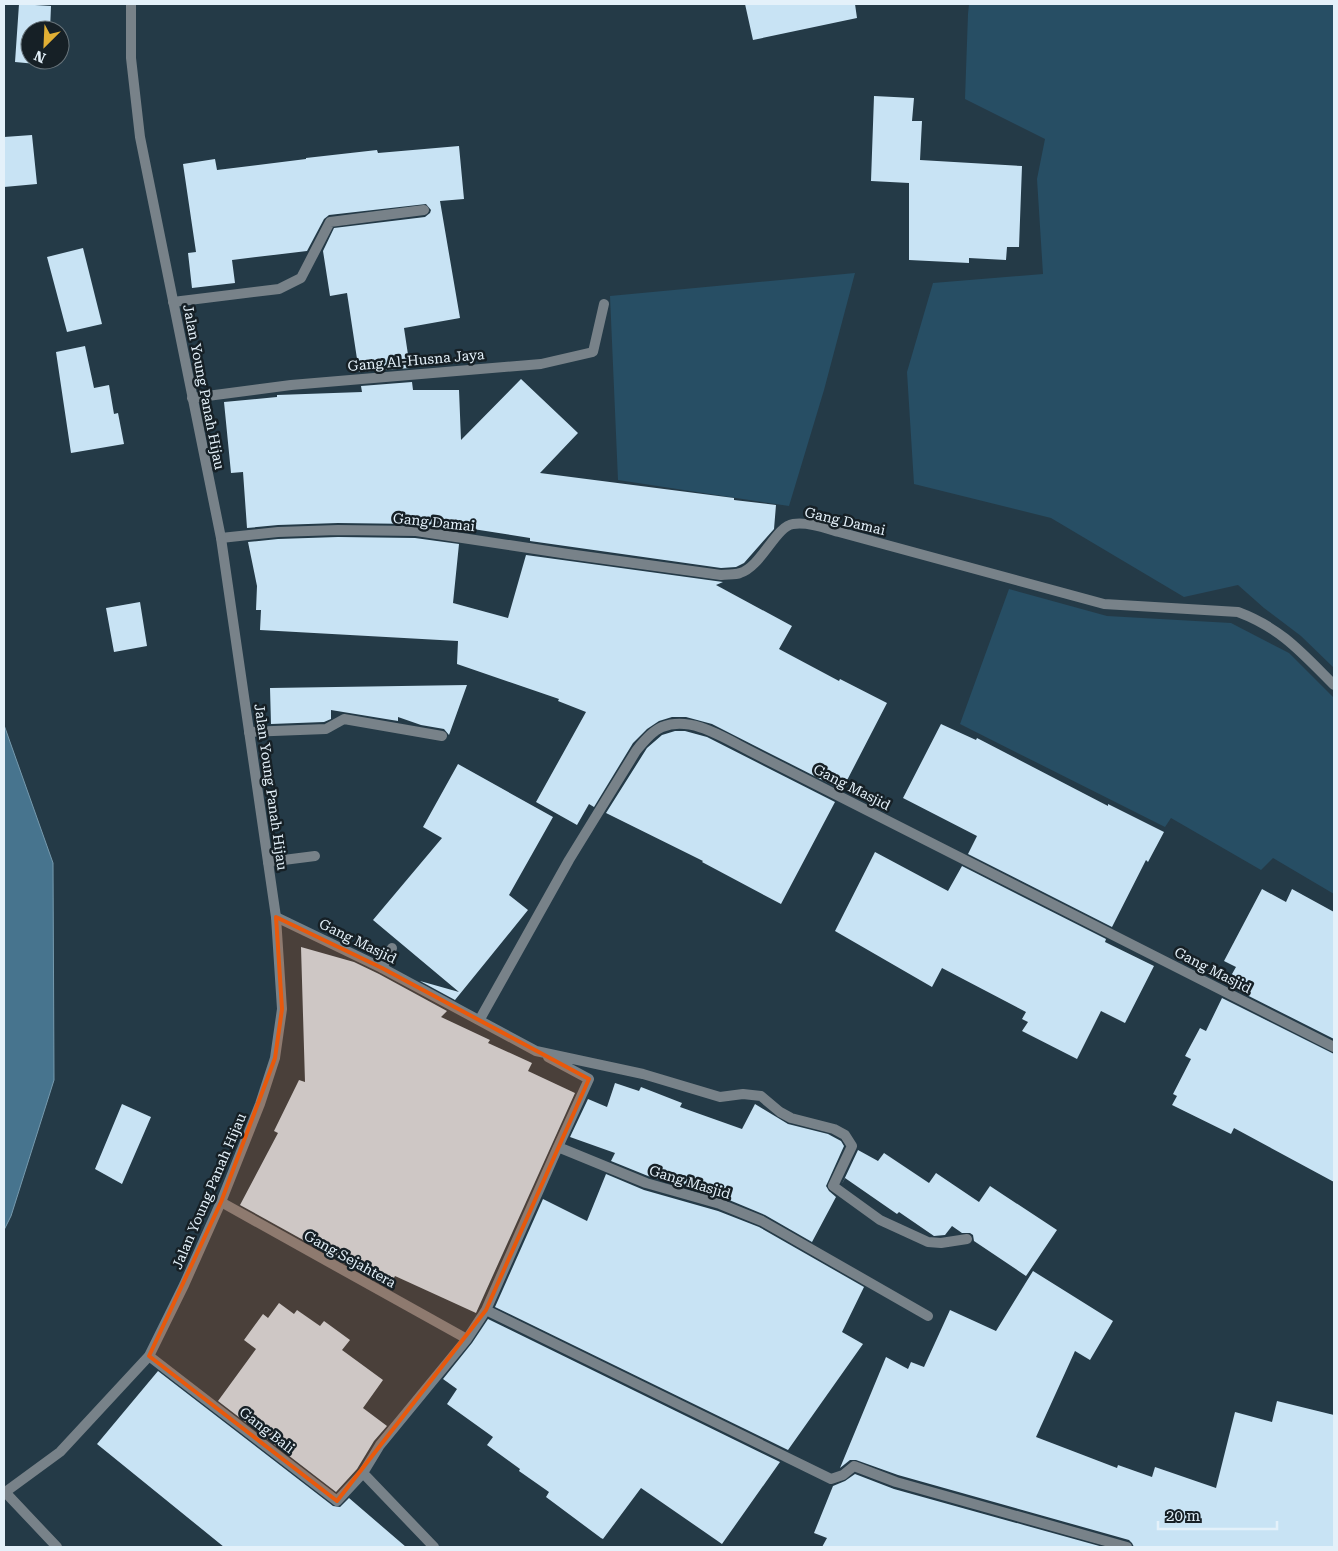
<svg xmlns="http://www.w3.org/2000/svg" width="1338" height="1551" viewBox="0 0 1338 1551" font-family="'Roboto Serif',serif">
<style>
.green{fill:#274e64}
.water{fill:#47748e;stroke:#769aae}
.building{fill:#c8e3f4}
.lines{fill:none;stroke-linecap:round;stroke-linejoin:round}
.service{stroke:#788289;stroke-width:10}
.minor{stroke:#788289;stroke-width:10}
.tertiary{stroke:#788289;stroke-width:10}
.marked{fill:#e8590c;fill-opacity:0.2;stroke:#e8590c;stroke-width:4;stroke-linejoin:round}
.labels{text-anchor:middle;stroke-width:5;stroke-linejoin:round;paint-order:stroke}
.street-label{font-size:14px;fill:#e4f1fa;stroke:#162026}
</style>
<rect width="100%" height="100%" fill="#243a47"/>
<!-- green -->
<path class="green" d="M 969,4 L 1334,4 L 1334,668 L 1301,636 L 1264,608 L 1238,585 L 1184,597 L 1051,518 L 914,484 L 907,372 L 933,283 L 1043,274 L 1037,179 L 1045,139 L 965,99 L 968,14 Z
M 855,273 L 824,390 L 789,506 L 618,480 L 610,296 Z
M 1009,589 L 1107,616 L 1231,623 L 1289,653 L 1334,698 L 1334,894 L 1273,858 L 1261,870 L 1171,818 L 1165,827 L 960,724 Z"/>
<!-- water -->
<path class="water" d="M 4,725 L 53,863 L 54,1080 L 11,1216 L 4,1230 Z"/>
<!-- building -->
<path class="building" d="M 19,4 L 51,6 L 50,30 L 30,30 L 30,60 L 48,60 L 47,65 L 15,62 Z
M 745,4 L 855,4 L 857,18 L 753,40 Z
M 874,96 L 914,98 L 912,121 L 922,121 L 920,160 L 1022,166 L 1019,247 L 1007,247 L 1006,260 L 969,258 L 969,263 L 909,260 L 909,183 L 871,181 Z
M 32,135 L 37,184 L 4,187 L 4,137 Z
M 459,146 L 464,199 L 440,201 L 460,318 L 404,328 L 410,368 L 359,372 L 347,293 L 330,296 L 323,251 L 334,228 L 425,217 L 430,213 L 431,210 L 426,204 L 329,215 L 324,219 L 307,251 L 232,260 L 235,283 L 192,288 L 188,253 L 196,252 L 183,164 L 215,159 L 217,170 L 306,159 L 306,158 L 377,150 L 378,153 Z
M 83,248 L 102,324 L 67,332 L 47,257 Z
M 85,346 L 94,388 L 109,385 L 114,414 L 118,413 L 124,444 L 71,453 L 56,352 Z
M 521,379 L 578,433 L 540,473 L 734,498 L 734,500 L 776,505 L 774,529 L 744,563 L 736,567 L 721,568 L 530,541 L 530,538 L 460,527 L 460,531 L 416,524 L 338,523 L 278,525 L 247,528 L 243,472 L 231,473 L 224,402 L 277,397 L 277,395 L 362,392 L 361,386 L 412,382 L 413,390 L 459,390 L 461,440 Z
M 338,537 L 415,538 L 459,544 L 453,603 L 508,618 L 526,555 L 723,582 L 716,585 L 792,626 L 779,649 L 839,681 L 840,679 L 887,703 L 842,790 L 712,724 L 686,717 L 672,717 L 659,721 L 647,729 L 633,743 L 594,807 L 589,804 L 577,825 L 536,802 L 586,712 L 558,701 L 559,699 L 457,664 L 458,641 L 260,630 L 261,610 L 256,610 L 257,586 L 248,542 L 278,539 Z
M 140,602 L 147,646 L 114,652 L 106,608 Z
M 467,685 L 449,735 L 444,729 L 421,725 L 398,717 L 398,721 L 331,710 L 331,719 L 324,722 L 271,724 L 270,688 Z
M 941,724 L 976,740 L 977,738 L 1108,806 L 1108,804 L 1164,832 L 1148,862 L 1146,860 L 1112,927 L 968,854 L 977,836 L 903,798 Z
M 675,731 L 685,731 L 707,737 L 835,802 L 781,904 L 702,862 L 703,861 L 606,813 L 647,748 L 662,735 Z
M 458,764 L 553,817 L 509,895 L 528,910 L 455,1000 L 420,981 L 459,992 L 373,920 L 442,838 L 423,827 Z
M 875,852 L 948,891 L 962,866 L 1106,939 L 1105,942 L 1154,966 L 1125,1023 L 1101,1011 L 1077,1059 L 1022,1031 L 1028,1022 L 1022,1019 L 1026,1012 L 942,968 L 932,987 L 835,931 Z
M 1262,889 L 1286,902 L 1292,889 L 1334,912 L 1334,1039 L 1229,986 L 1234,976 L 1232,974 L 1236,967 L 1224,961 Z
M 301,947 L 354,962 L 379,974 L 447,1011 L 441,1017 L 490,1040 L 488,1043 L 532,1063 L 528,1071 L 575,1093 L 476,1313 L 395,1276 L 390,1285 L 361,1272 L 240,1205 L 278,1133 L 274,1131 L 299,1080 L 305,1082 Z
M 1222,998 L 1334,1054 L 1334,1182 L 1234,1128 L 1231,1134 L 1172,1105 L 1177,1096 L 1173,1094 L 1191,1059 L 1185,1056 L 1200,1028 L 1206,1031 Z
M 615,1083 L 639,1091 L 641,1087 L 682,1103 L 680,1107 L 742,1129 L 755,1104 L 788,1124 L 828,1134 L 841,1141 L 844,1146 L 826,1186 L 829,1191 L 836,1197 L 812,1242 L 765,1215 L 722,1197 L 648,1176 L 611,1161 L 615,1153 L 570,1137 L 588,1099 L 607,1107 Z
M 122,1104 L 151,1117 L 122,1184 L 95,1169 Z
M 858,1150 L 878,1161 L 884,1153 L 929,1183 L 936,1173 L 979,1202 L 990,1186 L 1057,1230 L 1026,1276 L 974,1241 L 973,1235 L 970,1233 L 962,1233 L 952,1226 L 945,1235 L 934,1236 L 899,1212 L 897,1214 L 845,1178 L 842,1184 Z
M 606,1174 L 644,1190 L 718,1211 L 759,1227 L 864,1287 L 842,1332 L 863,1344 L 788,1450 L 495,1307 L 543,1199 L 587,1221 Z
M 1033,1271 L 1113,1321 L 1090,1360 L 1075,1351 L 1036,1437 L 1117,1468 L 1118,1465 L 1152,1477 L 1155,1467 L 1216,1488 L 1235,1412 L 1272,1422 L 1277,1401 L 1334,1415 L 1334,1547 L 1134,1547 L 1132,1543 L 1129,1540 L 898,1475 L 856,1460 L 850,1460 L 840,1468 L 886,1357 L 908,1369 L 911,1362 L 924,1367 L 950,1310 L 996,1331 Z
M 279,1303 L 294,1314 L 297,1310 L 320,1326 L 324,1321 L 350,1340 L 342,1350 L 383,1380 L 363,1408 L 387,1426 L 374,1441 L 357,1469 L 336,1492 L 218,1401 L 256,1349 L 244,1340 L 263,1314 L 268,1318 Z
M 488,1319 L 780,1462 L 722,1544 L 641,1488 L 603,1539 L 601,1538 L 546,1497 L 549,1492 L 519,1471 L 520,1469 L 487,1445 L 493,1437 L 447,1404 L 457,1389 L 443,1379 L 472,1343 Z
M 158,1371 L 333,1506 L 340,1507 L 349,1498 L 406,1547 L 224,1547 L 97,1444 Z
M 855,1474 L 894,1489 L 1103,1547 L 822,1547 L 827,1538 L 814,1533 L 833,1486 L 845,1481 Z"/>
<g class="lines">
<!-- service -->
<path class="service" d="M 268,862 L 315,856
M 382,968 L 392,948"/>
<!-- minor -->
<path class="minor" d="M 173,302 L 279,289 L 301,278 L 330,222 L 424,210
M 192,398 L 291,385 L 541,364 L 593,352 L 604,304
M 221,538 L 278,532 L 338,530 L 416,531 L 568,554 L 721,575 C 727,574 735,575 740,573 C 761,567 776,526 793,524 C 809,522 825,528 839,532 L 1104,604 L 1238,612 C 1281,628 1302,653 1334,685
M 249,732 L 326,729 L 344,719 L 442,736
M 276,917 L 382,968 L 536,1051 L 643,1074 L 720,1097 L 743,1094 L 761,1096 L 780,1112 L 791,1118 L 834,1129 L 845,1135 L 852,1146 L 833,1186 L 880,1220 L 928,1242 L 941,1243 L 967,1239
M 480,1019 L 569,860 L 636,751 C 643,742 652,731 662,727 C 693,715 727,740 754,753 L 1334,1047
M 548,1057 L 589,1079 L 558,1147 L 646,1183 L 720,1204 L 762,1221 L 928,1316
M 221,1202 L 467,1339
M 486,1310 L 831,1479 L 843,1475 L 854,1466 L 896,1482 L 1127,1547
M 149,1356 L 337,1501 L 363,1473
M 5,1492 L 57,1547
M 434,1547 L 363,1473 L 380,1445 L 467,1339 L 486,1310 L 558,1147"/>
<!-- tertiary -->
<path class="tertiary" d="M 4,1493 L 60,1452 L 149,1356 L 184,1285 L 221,1202 L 260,1104 L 275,1058 L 282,1009 L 276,917 L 221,538 L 140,137 L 131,58 L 131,4"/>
</g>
<!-- marked area -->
<path class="marked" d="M 276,917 L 382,968 L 589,1079 L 486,1310 L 337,1501 L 149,1356 L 221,1202 L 275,1058 L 282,1009 Z"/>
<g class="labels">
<!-- street labels -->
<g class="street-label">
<text transform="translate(416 360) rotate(-5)" y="5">Gang Al-Husna Jaya</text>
<text transform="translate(204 387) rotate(79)" y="5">Jalan Young Panah Hijau</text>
<text transform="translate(845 521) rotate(13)" y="5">Gang Damai</text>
<text transform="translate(434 522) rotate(6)" y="5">Gang Damai</text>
<text transform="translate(271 787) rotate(82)" y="5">Jalan Young Panah Hijau</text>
<text transform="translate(852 787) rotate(27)" y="5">Gang Masjid</text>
<text transform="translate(358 941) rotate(26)" y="5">Gang Masjid</text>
<text transform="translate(1213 970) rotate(27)" y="5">Gang Masjid</text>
<text transform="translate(690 1182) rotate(17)" y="5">Gang Masjid</text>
<text transform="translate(209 1191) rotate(-67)" y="5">Jalan Young Panah Hijau</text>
<text transform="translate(350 1259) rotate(29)" y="5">Gang Sejahtera</text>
<text transform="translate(267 1430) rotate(38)" y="5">Gang Bali</text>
</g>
</g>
<!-- border -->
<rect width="1338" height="1551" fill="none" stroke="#e4f1fa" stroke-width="10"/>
<!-- north arrow -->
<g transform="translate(45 45) rotate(204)"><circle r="24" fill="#162026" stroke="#68747b"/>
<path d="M0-4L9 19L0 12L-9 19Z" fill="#e1af34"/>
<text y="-8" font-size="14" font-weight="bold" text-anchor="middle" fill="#e4f1fa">N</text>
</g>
<!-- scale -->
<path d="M1158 1521v8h119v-8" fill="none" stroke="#e4f1fa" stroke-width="2.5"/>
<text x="1166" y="1521" font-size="15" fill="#e4f1fa" stroke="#162026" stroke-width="4" paint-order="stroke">20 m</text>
</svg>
